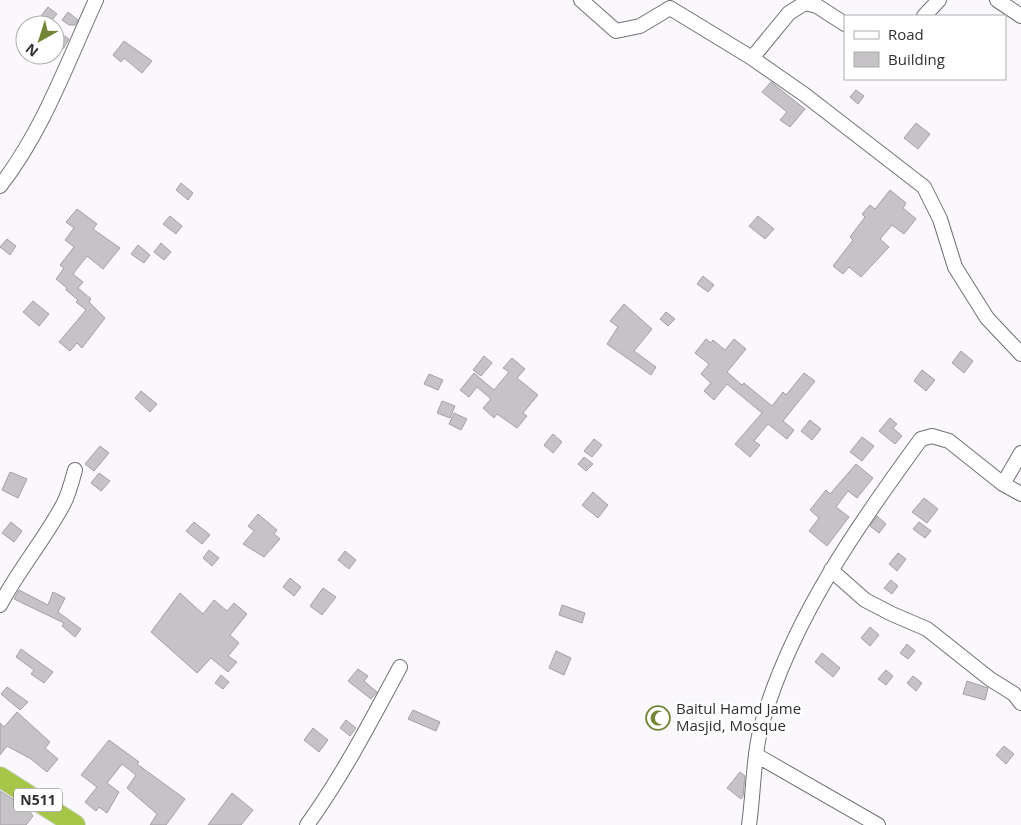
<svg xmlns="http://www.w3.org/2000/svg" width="1021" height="825" viewBox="0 0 1021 825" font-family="'Open Sans',sans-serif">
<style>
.building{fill:#c5c3c6;stroke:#a3a1a4}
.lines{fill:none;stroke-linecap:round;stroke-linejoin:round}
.minor-casing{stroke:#727073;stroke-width:16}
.highway-casing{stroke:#d6d6d6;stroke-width:22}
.minor{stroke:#fff;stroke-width:14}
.highway{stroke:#a6c64a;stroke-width:20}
.labels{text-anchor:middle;stroke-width:5;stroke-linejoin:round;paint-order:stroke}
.shield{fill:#fff;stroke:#6e6e6f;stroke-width:1}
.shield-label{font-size:14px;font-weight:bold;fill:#303031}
.poi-label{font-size:15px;fill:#303031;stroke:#fff;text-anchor:start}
</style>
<rect width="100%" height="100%" fill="#faf8fc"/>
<!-- building -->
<path class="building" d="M 48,7 L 57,14 L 48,25 L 34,25 Z
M 68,12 L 78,20 L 75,25 L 69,25 L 62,20 Z
M 63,35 L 69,39 L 63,49 L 56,43 Z
M 124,41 L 152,61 L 142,73 L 124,58 L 121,62 L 113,55 Z
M 771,82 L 805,109 L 790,127 L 780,120 L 787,112 L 762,92 Z
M 856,90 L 864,96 L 858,104 L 850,97 Z
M 916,123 L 930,134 L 918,149 L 904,138 Z
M 181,183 L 193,193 L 188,200 L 176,190 Z
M 890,190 L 906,203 L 903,208 L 916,219 L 904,234 L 892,225 L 880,239 L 889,247 L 861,277 L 849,267 L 843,274 L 833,266 L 853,240 L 850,237 L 865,217 L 862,214 L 870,205 L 875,209 Z
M 77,209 L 97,224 L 93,229 L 120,248 L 103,269 L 87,256 L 73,274 L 83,282 L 78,288 L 91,299 L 89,302 L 105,318 L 82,348 L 77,343 L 70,351 L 59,342 L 86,310 L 76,302 L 78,300 L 66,290 L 67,288 L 56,279 L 64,268 L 60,265 L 74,247 L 65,240 L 74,228 L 66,222 Z
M 170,216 L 182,226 L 176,234 L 163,224 Z
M 758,216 L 774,229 L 765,239 L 749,226 Z
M 7,239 L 16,246 L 10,255 L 0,247 Z
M 161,243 L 171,252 L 164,260 L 154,252 Z
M 138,245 L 150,255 L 144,263 L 131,254 Z
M 703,276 L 714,285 L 708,292 L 697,284 Z
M 33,301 L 49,314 L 39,326 L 23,312 Z
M 624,304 L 652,329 L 634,351 L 656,367 L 651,375 L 607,344 L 618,327 L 610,321 Z
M 666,312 L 675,319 L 668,326 L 660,319 Z
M 706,339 L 711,343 L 713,340 L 725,350 L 734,339 L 746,349 L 727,372 L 742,385 L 744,383 L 772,406 L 783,392 L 786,395 L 804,373 L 815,381 L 783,421 L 794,430 L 787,439 L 768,424 L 754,441 L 760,445 L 750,457 L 735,444 L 762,413 L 727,384 L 714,400 L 704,391 L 711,383 L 701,374 L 709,364 L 695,353 Z
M 961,351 L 973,361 L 964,373 L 952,363 Z
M 484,356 L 492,363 L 481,376 L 473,370 Z
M 512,358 L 525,369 L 517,378 L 538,395 L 523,413 L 527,416 L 517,428 L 497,414 L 494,418 L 483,408 L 491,399 L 477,387 L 469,397 L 460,390 L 474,373 L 494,390 L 509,372 L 503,368 Z
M 922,370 L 935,380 L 926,391 L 914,381 Z
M 429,374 L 443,380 L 438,390 L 424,384 Z
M 141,391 L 157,404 L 150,412 L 135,398 Z
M 442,401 L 455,406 L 450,418 L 437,413 Z
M 454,413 L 467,419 L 461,430 L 449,424 Z
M 890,418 L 897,424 L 893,428 L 902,436 L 895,444 L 879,431 Z
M 810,420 L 821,429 L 812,440 L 801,431 Z
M 553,434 L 562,442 L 553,453 L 544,445 Z
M 862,437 L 874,446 L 862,461 L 850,452 Z
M 594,439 L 602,445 L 592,457 L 584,451 Z
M 100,446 L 109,453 L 94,471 L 85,464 Z
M 584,457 L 593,464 L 586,471 L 578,464 Z
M 856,464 L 873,478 L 857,498 L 848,491 L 836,507 L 849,517 L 827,546 L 809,531 L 819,518 L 810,510 L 826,490 L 830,494 Z
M 10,472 L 27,479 L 18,498 L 2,490 Z
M 99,473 L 110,481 L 101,491 L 91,483 Z
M 593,492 L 608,505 L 598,518 L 582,505 Z
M 924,498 L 938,509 L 927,523 L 912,512 Z
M 258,514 L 277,530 L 274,534 L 280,539 L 264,557 L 243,544 L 254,531 L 248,526 Z
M 877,516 L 886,524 L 879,533 L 870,526 Z
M 11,522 L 22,531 L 14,542 L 2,533 Z
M 194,522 L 210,535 L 202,544 L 186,531 Z
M 919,522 L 931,531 L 925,538 L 913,529 Z
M 209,550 L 219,558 L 212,566 L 203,558 Z
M 345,551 L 356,560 L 349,569 L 338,560 Z
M 898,553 L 906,559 L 897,571 L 889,564 Z
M 290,578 L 301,587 L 294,596 L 283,587 Z
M 891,580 L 898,586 L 892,594 L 884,588 Z
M 323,588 L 336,597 L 322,615 L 310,606 Z
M 19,590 L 48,605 L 53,592 L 65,598 L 58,612 L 81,629 L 75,637 L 62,626 L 64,623 L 14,599 Z
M 180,593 L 203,614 L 214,600 L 227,611 L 234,603 L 247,614 L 230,635 L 239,643 L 228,656 L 237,662 L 228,672 L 211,658 L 197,673 L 151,632 Z
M 562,605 L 585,613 L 582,623 L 559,615 Z
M 870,627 L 879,635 L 870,646 L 861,638 Z
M 907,644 L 915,651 L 908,659 L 900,653 Z
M 21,649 L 53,672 L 44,683 L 31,674 L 34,670 L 16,657 Z
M 556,651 L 571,658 L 564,675 L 549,668 Z
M 822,653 L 840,668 L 833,677 L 815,662 Z
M 358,669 L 368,676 L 364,681 L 377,692 L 371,699 L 348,681 Z
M 886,670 L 893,676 L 886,685 L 878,679 Z
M 221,675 L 229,682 L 223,689 L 215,683 Z
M 913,676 L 922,683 L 916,691 L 907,683 Z
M 967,681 L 988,688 L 985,700 L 963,694 Z
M 7,687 L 28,702 L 20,710 L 1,694 Z
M 413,710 L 440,722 L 436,731 L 408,719 Z
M 17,712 L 50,742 L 45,748 L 58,759 L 47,772 L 31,759 L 7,746 L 0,755 L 0,723 L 4,727 Z
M 346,720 L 356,728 L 350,736 L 340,728 Z
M 313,728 L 328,740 L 319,752 L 304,740 Z
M 109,740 L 139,762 L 137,764 L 185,799 L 166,825 L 150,825 L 157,814 L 127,788 L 136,775 L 122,764 L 107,783 L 119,792 L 107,813 L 99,807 L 96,811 L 85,802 L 97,787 L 81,775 Z
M 1004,746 L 1014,754 L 1006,764 L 996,755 Z
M 740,772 L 745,776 L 743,796 L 741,799 L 727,788 Z
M 0,791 L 27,808 L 33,816 L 26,825 L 0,825 Z
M 232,793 L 253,810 L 241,825 L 208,825 Z"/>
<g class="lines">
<!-- minor casing -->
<g class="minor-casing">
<path id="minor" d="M 581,0 L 616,31 L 640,26 L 670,8 L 752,58 L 805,95 L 924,187 L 940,219 L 955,267 L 987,318 L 1021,354
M 997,0 L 1021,16
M 924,16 L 939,0
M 752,58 L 789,13 L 805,3 L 817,6 L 845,24
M 0,186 C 43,131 67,63 96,0
M 1003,484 L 1021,453
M 831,570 L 865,600 L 892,614 L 927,629 L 990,679 L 1014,694 L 1021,703
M 0,605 C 19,569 45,539 64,503 C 69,493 72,481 75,470
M 756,755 L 878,825
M 307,825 C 343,775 371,721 400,667
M 749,825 C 754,790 753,753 763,720 C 794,616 858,525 921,439 L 932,436 L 949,441 L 1003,484 L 1021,494"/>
</g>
<!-- highway casing -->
<g class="highway-casing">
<path id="highway" d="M 0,777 L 75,825"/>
</g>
<!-- minor -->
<use href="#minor" class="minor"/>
<!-- highway -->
<use href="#highway" class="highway"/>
</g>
<!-- icons -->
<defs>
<g id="mosque-ring" transform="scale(1.25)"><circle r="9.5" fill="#fff" stroke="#718637" stroke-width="1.5"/><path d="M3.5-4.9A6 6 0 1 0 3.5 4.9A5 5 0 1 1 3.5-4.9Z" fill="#718637"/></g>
</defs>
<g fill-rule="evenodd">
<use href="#mosque-ring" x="658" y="718"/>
</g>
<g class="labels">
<!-- shield labels -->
<rect class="shield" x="14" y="788.5" width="48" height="23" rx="4"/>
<g class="shield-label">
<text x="38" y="805">N511</text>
</g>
<!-- poi labels -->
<g class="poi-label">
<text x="676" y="714">Baitul Hamd Jame<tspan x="676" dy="17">Masjid, Mosque</tspan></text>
</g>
</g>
<!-- legend -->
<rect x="844" y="15" width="162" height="65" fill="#ffffff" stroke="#acacad"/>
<rect x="854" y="31" width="25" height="8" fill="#ffffff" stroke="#acacad"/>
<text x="888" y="40" font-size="15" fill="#303031">Road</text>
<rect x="854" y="52" width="25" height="15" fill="#c5c3c6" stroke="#acacad"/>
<text x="888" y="65" font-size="15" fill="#303031">Building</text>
<!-- north arrow -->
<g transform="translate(40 40) rotate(219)"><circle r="24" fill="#ffffff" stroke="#acacad"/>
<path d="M0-4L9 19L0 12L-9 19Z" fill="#718637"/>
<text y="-8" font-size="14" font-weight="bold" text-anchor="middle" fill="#303031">N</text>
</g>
</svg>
